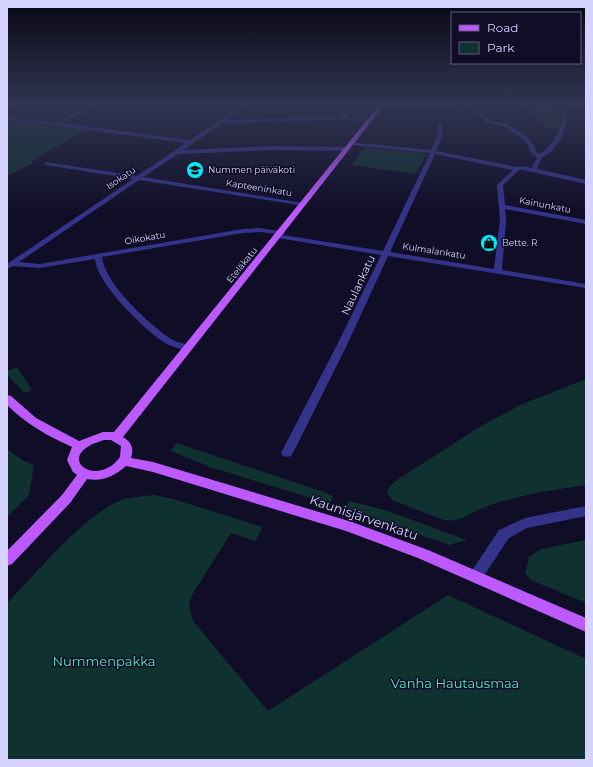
<svg xmlns="http://www.w3.org/2000/svg" width="593" height="767" viewBox="0 0 593 767" font-family="Montserrat,sans-serif">
<style>
.green{fill:#0f312f}
.lines{fill:none;stroke-linecap:round;stroke-linejoin:round}
.minor{fill:#34338a;fill-rule:evenodd}
.major{fill:#bc59ff;fill-rule:evenodd}
.labels{text-anchor:middle;stroke-width:3;stroke-linejoin:round;paint-order:stroke}
.far-poi-label{font-size:9px;fill:#d6d2ff;stroke:#100d27;text-anchor:start}
.far-street-label{font-size:9px;fill:#d6d2ff;stroke:#100d27}
.street-label{font-size:11px;fill:#d6d2ff;stroke:#100d27}
.near-street-label{font-size:13px;fill:#d6d2ff;stroke:#100d27}
.near-park-label{font-size:13px;fill:#53ebc0;stroke:#100d27}
</style>
<rect width="100%" height="100%" fill="#100d27"/>
<!-- green -->
<path class="green" d="M 346,104 L 371,105 L 363,116 L 351,115 Z
M 519,104 L 555,107 L 563,114 L 560,129 L 547,128 L 532,113 Z
M 7,120 L 85,130 L 35,159 L 31,164 L 7,176 Z
M 365,147 L 421,153 L 426,154 L 416,174 L 351,165 Z
M 17,367 L 32,390 L 25,393 L 7,375 L 7,371 Z
M 586,379 L 586,485 C 550,491 513,495 478,510 C 466,515 458,523 444,520 L 392,500 L 387,493 L 390,486 L 400,478 L 478,428 L 520,405 Z
M 176,443 L 318,490 L 333,496 L 330,504 L 210,467 L 171,451 Z
M 7,449 L 22,460 L 34,465 L 29,495 L 7,517 Z
M 154,495 L 174,499 L 262,527 L 256,541 L 231,533 L 192,595 L 189,605 L 193,621 L 268,711 L 448,595 L 586,659 L 586,760 L 7,760 L 7,603 C 35,575 87,511 124,499 C 133,497 145,496 154,495 Z
M 349,501 L 385,510 L 467,540 L 449,545 L 346,509 Z
M 586,540 L 586,603 L 531,580 L 525,573 L 529,557 L 541,549 Z"/>
<g class="lines">
<!-- minor -->
<path class="minor" d="M 9,104 L 15,104 L 7,108 L 7,105 Z
M 92,104 L 98,104 L 61,123 L 190,140 L 238,108 L 224,104 L 242,106 L 249,104 L 226,120 L 343,117 L 338,104 L 342,104 L 348,117 L 371,121 L 369,122 L 346,119 L 222,123 L 183,150 L 272,146 L 347,147 L 350,149 L 347,151 L 272,150 L 178,154 L 143,177 L 303,203 L 305,204 L 305,206 L 139,180 L 19,262 L 39,264 L 243,229 L 260,228 L 283,232 L 285,233 L 283,235 L 383,251 L 430,153 L 352,145 L 349,143 L 350,142 L 431,150 L 437,137 L 438,123 L 440,122 L 442,123 C 444,134 441,141 436,151 L 517,167 L 524,166 L 532,168 L 537,157 L 532,154 L 528,145 L 522,138 L 503,126 L 487,123 L 468,105 L 382,106 L 380,104 L 483,104 L 473,105 L 491,121 L 507,124 L 526,136 L 534,145 L 536,152 L 540,154 C 550,148 567,125 561,113 C 559,109 555,107 552,105 L 586,106 L 586,108 L 561,107 L 566,113 L 567,120 L 561,139 L 551,152 L 542,157 L 537,169 L 586,180 L 586,184 L 524,170 L 519,170 L 503,185 L 505,205 L 586,220 L 586,224 L 505,209 L 506,220 L 502,270 L 586,284 L 586,288 L 388,256 L 347,345 L 293,453 L 291,456 L 287,457 L 283,456 L 281,453 L 337,345 L 381,255 L 278,238 L 274,236 L 276,234 L 260,232 L 243,233 L 102,257 C 105,284 147,322 168,337 C 174,342 184,343 191,346 L 193,348 L 188,351 C 180,349 169,346 162,341 C 142,327 97,284 95,259 L 39,268 L 13,266 L 7,269 L 7,264 L 133,179 L 47,165 L 45,164 L 45,162 L 137,176 L 186,143 L 7,119 L 7,117 L 55,123 ZM 435,154 L 513,170 L 497,185 L 500,220 L 494,269 L 390,252 Z
M 586,506 L 586,516 L 527,528 L 509,538 L 481,580 L 476,582 L 471,580 L 469,576 L 471,572 L 499,530 L 525,518 Z"/>
<!-- major -->
<path class="major" d="M 380,104 L 385,104 L 123,437 C 132,442 134,449 131,458 L 153,462 L 352,522 L 428,550 L 586,618 L 586,632 L 418,558 L 346,531 L 153,472 L 126,466 C 114,476 103,482 87,479 L 70,503 L 12,564 L 7,566 L 7,551 L 62,495 L 77,475 L 73,472 L 67,460 L 72,447 C 48,436 26,424 7,405 L 7,395 L 11,396 L 36,418 L 79,441 L 103,432 L 114,432 ZM 104,440 L 111,440 L 121,446 L 120,457 C 98,487 61,462 89,446 C 93,443 99,442 104,440 Z"/>
</g>
<!-- sky -->
<linearGradient id="sky" x2="0" y2="1"><stop stop-color="#090715"/><stop offset="0.49" stop-color="#313552"/><stop offset="1" stop-color="#313552" stop-opacity="0"/></linearGradient>
<rect width="593" height="212" fill="url(#sky)"/>
<!-- icons -->
<defs>
<g id="school-disc" transform="scale(0.9)"><circle r="9.5" fill="#00ebfd" stroke="#100d27"/><path d="M0-5L7-2L0 1L-7-2ZM-4 1L0 2.5L4 1V4Q0 6-4 4Z" fill="#111"/></g>
<g id="shop-disc" transform="scale(0.9)"><circle r="9.5" fill="#00ebfd" stroke="#100d27"/><path d="M-5-2.5h2.3a2.7 3.5 0 0 1 5.4 0H5L5.5 6h-11ZM-1.5-2.5h3a1.5 2.3 0 0 0-3 0Z" fill="#111"/></g>
</defs>
<g fill-rule="evenodd">
<use href="#school-disc" x="195" y="170"/>
<use href="#shop-disc" x="489" y="243"/>
</g>
<g class="labels">
<!-- far-poi labels -->
<g class="far-poi-label">
<text x="208" y="173">Nummen päiväkoti</text>
<text x="502" y="246">Bette. R</text>
</g>
<!-- far-street labels -->
<g class="far-street-label">
<text transform="translate(121 178) rotate(-34)" y="3">Isokatu</text>
<text transform="translate(259 188) rotate(9)" y="3">Kapteeninkatu</text>
<text transform="translate(545 205) rotate(11)" y="3">Kainunkatu</text>
<text transform="translate(145 238) rotate(-10)" y="3">Oikokatu</text>
<text transform="translate(434 251) rotate(9)" y="3">Kulmalankatu</text>
<text transform="translate(242 265) rotate(-51)" y="3">Eteläkatu</text>
</g>
<!-- street labels -->
<g class="street-label">
<text transform="translate(358 285) rotate(-65)" y="4">Naulankatu</text>
</g>
<!-- near-street labels -->
<g class="near-street-label">
<text transform="translate(364 517) rotate(19)" y="5">Kaunisjärvenkatu</text>
</g>
<!-- near-park labels -->
<g class="near-park-label">
<text x="104" y="666">Nummenpakka</text>
<text x="455" y="688">Vanha Hautausmaa</text>
</g>
</g>
<!-- border -->
<rect width="593" height="767" fill="none" stroke="#d6d2ff" stroke-width="16"/>
<!-- legend -->
<rect x="451" y="12" width="130" height="52" fill="#100d27" stroke="#5f5c7d"/>
<rect x="459" y="25" width="20" height="6" fill="#bc59ff" stroke="#5f5c7d"/>
<text x="487" y="32" font-size="12" fill="#d6d2ff">Road</text>
<rect x="459" y="42" width="20" height="12" fill="#0f312f" stroke="#5f5c7d"/>
<text x="487" y="52" font-size="12" fill="#d6d2ff">Park</text>
</svg>
